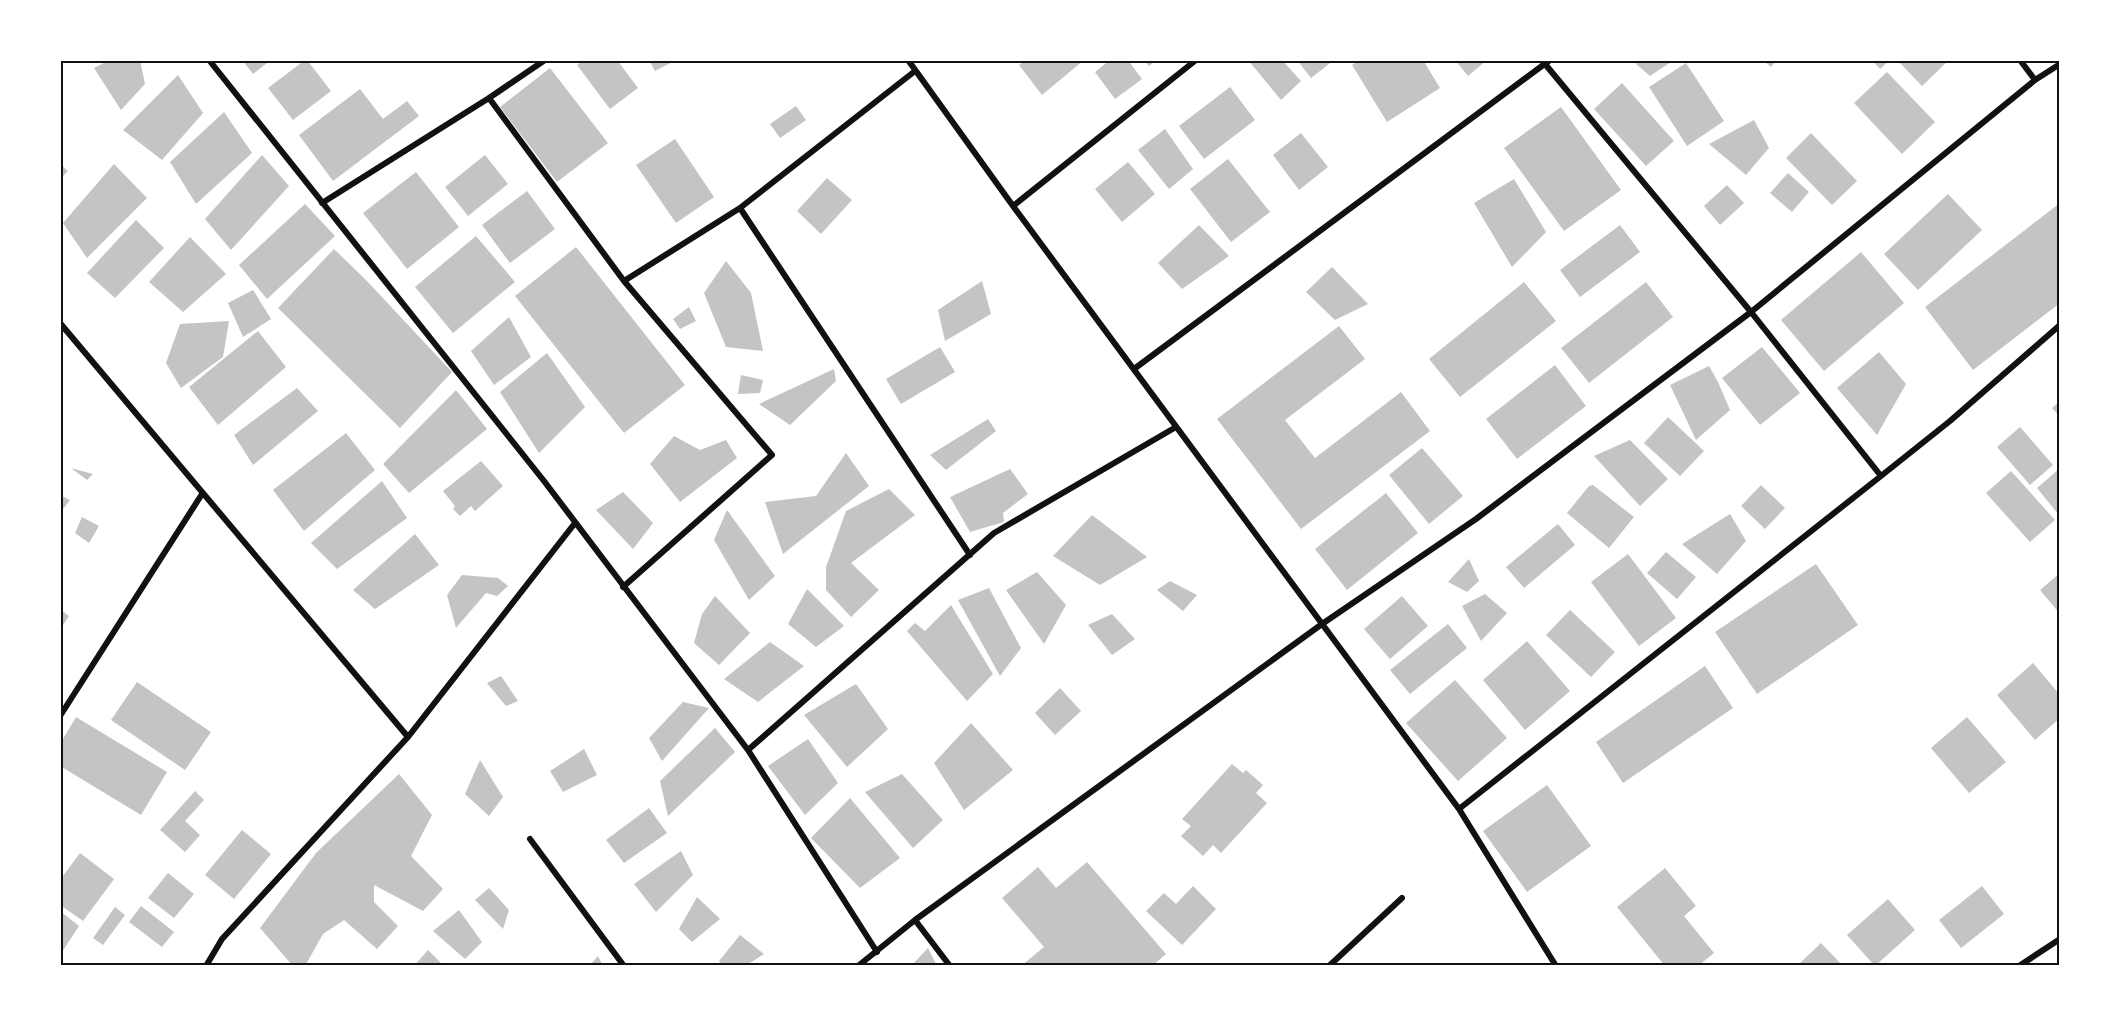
<svg xmlns="http://www.w3.org/2000/svg" width="2120" height="1026" viewBox="0 0 2120 1026" font-family="Arial,sans-serif">
<style>
.building{fill:#c4c4c4}
.lines{fill:none;stroke-linecap:round;stroke-linejoin:round}
.minor{stroke:#111;stroke-width:6}
.neatline{fill:none;stroke:#111;stroke-width:2}
</style>
<rect width="100%" height="100%" fill="#fff"/>
<!-- building -->
<path class="building" d="M 110,60 L 140,60 L 145,84 L 121,110 L 94,68 Z
M 242,60 L 271,60 L 253,74 Z
M 305,60 L 307,60 L 331,91 L 293,120 L 268,88 Z
M 584,60 L 617,60 L 638,88 L 610,109 L 577,65 Z
M 649,60 L 676,60 L 655,71 Z
M 1026,60 L 1084,60 L 1042,95 L 1019,65 Z
M 1110,60 L 1128,60 L 1142,79 L 1115,99 L 1095,72 Z
M 1144,60 L 1157,60 L 1149,66 Z
M 1248,60 L 1282,60 L 1301,81 L 1281,100 Z
M 1297,60 L 1334,60 L 1311,78 Z
M 1360,60 L 1423,60 L 1440,88 L 1387,122 L 1352,65 Z
M 1455,60 L 1487,60 L 1468,76 Z
M 1640,60 L 1674,60 L 1650,76 L 1636,64 Z
M 1763,60 L 1777,60 L 1771,67 Z
M 1872,60 L 1890,60 L 1880,69 Z
M 1904,60 L 1949,60 L 1922,86 L 1900,63 Z
M 1686,63 L 1724,121 L 1687,146 L 1649,87 Z
M 550,68 L 608,143 L 557,182 L 500,107 Z
M 1887,72 L 1935,122 L 1902,154 L 1854,103 Z
M 178,75 L 203,113 L 162,160 L 123,130 Z
M 1622,83 L 1674,141 L 1646,166 L 1594,109 Z
M 1230,87 L 1255,120 L 1204,159 L 1179,126 Z
M 360,89 L 383,119 L 407,101 L 419,116 L 333,181 L 299,135 Z
M 796,106 L 806,120 L 780,138 L 770,124 Z
M 1561,107 L 1621,190 L 1564,231 L 1504,148 Z
M 224,112 L 252,153 L 196,204 L 170,162 Z
M 1754,120 L 1769,148 L 1746,175 L 1709,144 Z
M 1165,129 L 1193,169 L 1169,189 L 1138,150 Z
M 1301,133 L 1328,167 L 1299,190 L 1273,155 Z
M 1811,133 L 1857,181 L 1832,205 L 1786,158 Z
M 675,139 L 714,197 L 676,223 L 636,165 Z
M 262,155 L 289,186 L 231,250 L 205,219 Z
M 485,155 L 508,184 L 468,216 L 445,187 Z
M 1228,159 L 1270,212 L 1231,242 L 1190,189 Z
M 1128,162 L 1155,194 L 1122,222 L 1095,189 Z
M 60,164 L 68,171 L 60,179 Z
M 114,164 L 147,198 L 87,258 L 63,223 Z
M 416,172 L 459,227 L 407,269 L 363,213 Z
M 1788,173 L 1809,192 L 1792,212 L 1770,193 Z
M 827,178 L 852,200 L 821,234 L 797,211 Z
M 1514,179 L 1546,232 L 1512,267 L 1474,203 Z
M 1727,185 L 1744,203 L 1720,225 L 1704,206 Z
M 527,191 L 555,229 L 510,263 L 482,225 Z
M 1948,194 L 1982,230 L 1918,290 L 1884,254 Z
M 2060,203 L 2060,303 L 1973,370 L 1925,307 Z
M 305,204 L 335,236 L 267,299 L 239,265 Z
M 136,220 L 164,248 L 115,298 L 87,273 Z
M 1199,225 L 1229,256 L 1182,289 L 1158,263 Z
M 1620,225 L 1640,252 L 1580,297 L 1560,270 Z
M 476,236 L 515,282 L 453,333 L 415,287 Z
M 190,237 L 226,274 L 183,312 L 149,282 Z
M 576,247 L 685,385 L 624,433 L 515,296 Z
M 334,249 L 367,281 L 452,372 L 400,428 L 278,308 Z
M 1861,252 L 1904,303 L 1824,371 L 1781,320 Z
M 726,261 L 751,293 L 763,351 L 726,347 L 704,293 Z
M 1332,267 L 1368,304 L 1335,320 L 1306,292 Z
M 982,281 L 991,314 L 945,341 L 938,310 Z
M 1524,282 L 1556,321 L 1460,397 L 1429,359 Z
M 1646,282 L 1673,317 L 1589,383 L 1561,348 Z
M 253,290 L 271,319 L 243,337 L 228,303 Z
M 689,307 L 696,321 L 680,329 L 673,319 Z
M 509,317 L 531,357 L 494,385 L 471,351 Z
M 229,321 L 223,357 L 181,388 L 166,363 L 180,324 Z
M 1339,326 L 1365,359 L 1285,420 L 1315,458 L 1401,392 L 1430,431 L 1301,529 L 1217,419 Z
M 258,331 L 286,367 L 218,425 L 189,387 Z
M 940,347 L 955,372 L 901,404 L 886,379 Z
M 1762,347 L 1800,393 L 1760,425 L 1722,378 Z
M 1879,352 L 1906,384 L 1877,435 L 1837,388 Z
M 547,353 L 585,407 L 539,453 L 500,392 Z
M 1555,365 L 1586,406 L 1517,459 L 1486,419 Z
M 1709,366 L 1718,382 L 1730,410 L 1696,440 L 1670,385 Z
M 834,369 L 836,381 L 790,425 L 759,404 Z
M 741,375 L 763,380 L 760,393 L 738,394 Z
M 297,388 L 318,411 L 253,465 L 234,435 Z
M 456,390 L 487,429 L 409,493 L 383,464 Z
M 2060,401 L 2060,417 L 2052,408 Z
M 1668,417 L 1704,451 L 1680,476 L 1644,443 Z
M 988,419 L 996,431 L 946,470 L 930,455 Z
M 2020,427 L 2053,465 L 2030,485 L 1997,447 Z
M 346,433 L 375,470 L 304,531 L 273,490 Z
M 674,436 L 700,450 L 726,440 L 737,458 L 680,502 L 650,464 Z
M 1630,440 L 1668,479 L 1640,506 L 1594,456 Z
M 1422,448 L 1463,496 L 1429,524 L 1389,475 Z
M 846,453 L 869,486 L 783,554 L 765,502 L 816,496 Z
M 481,461 L 503,486 L 475,511 L 471,506 L 460,516 L 453,509 L 455,506 L 443,491 Z
M 71,468 L 93,474 L 87,480 Z
M 1010,469 L 1028,494 L 1003,513 L 1004,522 L 970,532 L 950,497 Z
M 2059,469 L 2060,512 L 2058,514 L 2037,488 Z
M 2011,471 L 2055,520 L 2030,542 L 1986,493 Z
M 382,481 L 407,518 L 337,569 L 311,543 Z
M 1593,485 L 1634,517 L 1609,548 L 1567,513 L 1589,486 Z
M 1761,485 L 1785,508 L 1765,529 L 1741,506 Z
M 889,489 L 915,515 L 851,563 L 879,590 L 851,617 L 826,590 L 826,567 L 846,511 Z
M 623,492 L 653,523 L 633,549 L 596,510 Z
M 1386,493 L 1418,533 L 1347,590 L 1315,549 Z
M 60,495 L 70,500 L 60,513 Z
M 727,510 L 775,576 L 749,600 L 714,540 Z
M 1730,514 L 1746,541 L 1717,574 L 1682,544 Z
M 1092,515 L 1147,557 L 1100,585 L 1053,556 Z
M 82,517 L 99,526 L 89,543 L 75,533 Z
M 1558,524 L 1575,545 L 1524,588 L 1506,567 Z
M 415,534 L 439,565 L 375,609 L 353,590 Z
M 1666,552 L 1696,577 L 1677,599 L 1647,573 Z
M 1628,554 L 1676,618 L 1639,646 L 1591,582 Z
M 1469,559 L 1479,581 L 1467,592 L 1448,582 Z
M 1816,564 L 1858,625 L 1757,694 L 1715,632 Z
M 1037,572 L 1066,605 L 1044,644 L 1006,590 Z
M 2060,573 L 2060,614 L 2040,590 Z
M 462,575 L 498,578 L 508,586 L 497,596 L 486,593 L 456,628 L 447,595 Z
M 1170,581 L 1197,595 L 1183,611 L 1157,590 Z
M 989,588 L 1021,648 L 1000,676 L 958,600 Z
M 807,589 L 844,626 L 816,647 L 788,624 Z
M 1485,594 L 1507,613 L 1481,641 L 1462,606 Z
M 715,596 L 750,633 L 719,665 L 694,643 L 702,614 Z
M 1402,596 L 1428,626 L 1390,659 L 1364,629 Z
M 951,605 L 993,674 L 967,701 L 907,631 L 915,623 L 925,631 Z
M 60,609 L 69,616 L 60,630 Z
M 1570,610 L 1615,652 L 1591,677 L 1546,635 Z
M 1112,614 L 1135,639 L 1112,655 L 1088,625 Z
M 1448,624 L 1467,648 L 1410,694 L 1390,670 Z
M 1527,641 L 1570,691 L 1525,730 L 1483,680 Z
M 770,642 L 804,666 L 758,702 L 724,679 Z
M 2033,663 L 2060,695 L 2060,718 L 2035,740 L 1997,695 Z
M 1705,666 L 1733,708 L 1623,783 L 1596,742 Z
M 501,676 L 518,701 L 506,706 L 487,683 Z
M 1455,680 L 1507,738 L 1458,781 L 1406,723 Z
M 137,682 L 211,732 L 185,770 L 111,720 Z
M 856,684 L 888,729 L 847,767 L 804,715 Z
M 1060,688 L 1081,711 L 1055,735 L 1035,713 Z
M 683,702 L 709,708 L 662,761 L 649,738 Z
M 76,717 L 167,772 L 141,815 L 60,766 L 60,744 Z
M 1967,717 L 2006,762 L 1969,793 L 1931,748 Z
M 971,723 L 1013,770 L 964,810 L 934,763 Z
M 715,728 L 735,752 L 668,816 L 660,781 Z
M 808,739 L 838,783 L 805,815 L 768,766 Z
M 584,749 L 597,775 L 563,792 L 550,771 Z
M 480,760 L 503,797 L 489,816 L 465,794 Z
M 1232,764 L 1243,773 L 1246,770 L 1263,785 L 1256,793 L 1267,803 L 1221,853 L 1213,845 L 1203,856 L 1181,836 L 1191,826 L 1182,819 Z
M 399,774 L 432,815 L 411,856 L 443,889 L 423,911 L 374,885 L 374,902 L 398,926 L 377,949 L 344,920 L 323,934 L 305,966 L 293,966 L 260,928 L 316,853 Z
M 902,774 L 943,820 L 913,848 L 865,792 Z
M 1547,785 L 1591,846 L 1527,892 L 1483,831 Z
M 195,791 L 204,800 L 185,821 L 200,835 L 185,852 L 160,830 Z
M 850,798 L 900,858 L 860,888 L 811,838 Z
M 649,808 L 667,833 L 624,863 L 606,840 Z
M 242,830 L 271,854 L 234,899 L 205,875 Z
M 681,851 L 693,875 L 656,912 L 634,884 Z
M 80,853 L 114,879 L 83,921 L 60,905 L 60,880 Z
M 1087,862 L 1166,954 L 1152,966 L 1021,966 L 1044,947 L 1002,898 L 1038,867 L 1056,888 Z
M 1665,868 L 1696,906 L 1684,916 L 1714,953 L 1698,966 L 1665,966 L 1617,907 Z
M 168,873 L 194,894 L 174,918 L 148,898 Z
M 1193,886 L 1216,909 L 1182,945 L 1146,911 L 1164,893 L 1176,904 Z
M 1982,886 L 2004,914 L 1961,948 L 1939,920 Z
M 489,888 L 509,910 L 503,929 L 475,900 Z
M 697,897 L 720,919 L 692,942 L 679,929 Z
M 1888,899 L 1915,930 L 1875,966 L 1847,935 Z
M 141,906 L 174,932 L 162,947 L 129,922 Z
M 115,907 L 125,915 L 103,945 L 93,938 Z
M 459,910 L 482,942 L 465,959 L 433,931 Z
M 60,911 L 79,926 L 60,955 Z
M 740,935 L 764,954 L 745,966 L 722,966 L 719,961 Z
M 1821,943 L 1843,966 L 1797,966 Z
M 928,948 L 937,966 L 911,966 Z
M 428,950 L 444,966 L 414,966 Z
M 598,956 L 603,966 L 589,966 Z"/>
<g class="lines">
<!-- minor -->
<path class="minor" d="M 209,60 L 544,481 L 748,750
M 908,60 L 1013,206 L 1459,809 L 1881,476 L 1950,421 L 2060,325
M 2020,60 L 2035,80
M 1545,64 L 1751,312 L 1881,476
M 489,98 L 624,281 L 772,455 L 623,587
M 322,203 L 489,98 L 545,60
M 1013,206 L 1196,60
M 740,208 L 970,555
M 624,281 L 740,208 L 915,71
M 60,323 L 408,737
M 1134,369 L 1550,60
M 60,716 L 202,494
M 1459,809 L 1556,966
M 530,839 L 624,966
M 915,920 L 950,966
M 877,952 L 748,750 L 994,533 L 1176,427
M 206,966 L 222,939 L 408,737 L 575,523
M 858,966 L 915,920 L 1322,624 L 1476,519 L 1751,312 L 2035,80 L 2060,64
M 1329,966 L 1402,898
M 2019,966 L 2060,939"/>
</g>
<!-- border -->
<rect width="2120" height="1026" fill="none" stroke="#ffffff" stroke-width="123"/>
<rect x="62" y="62" width="1996" height="902" class="neatline"/>
</svg>
